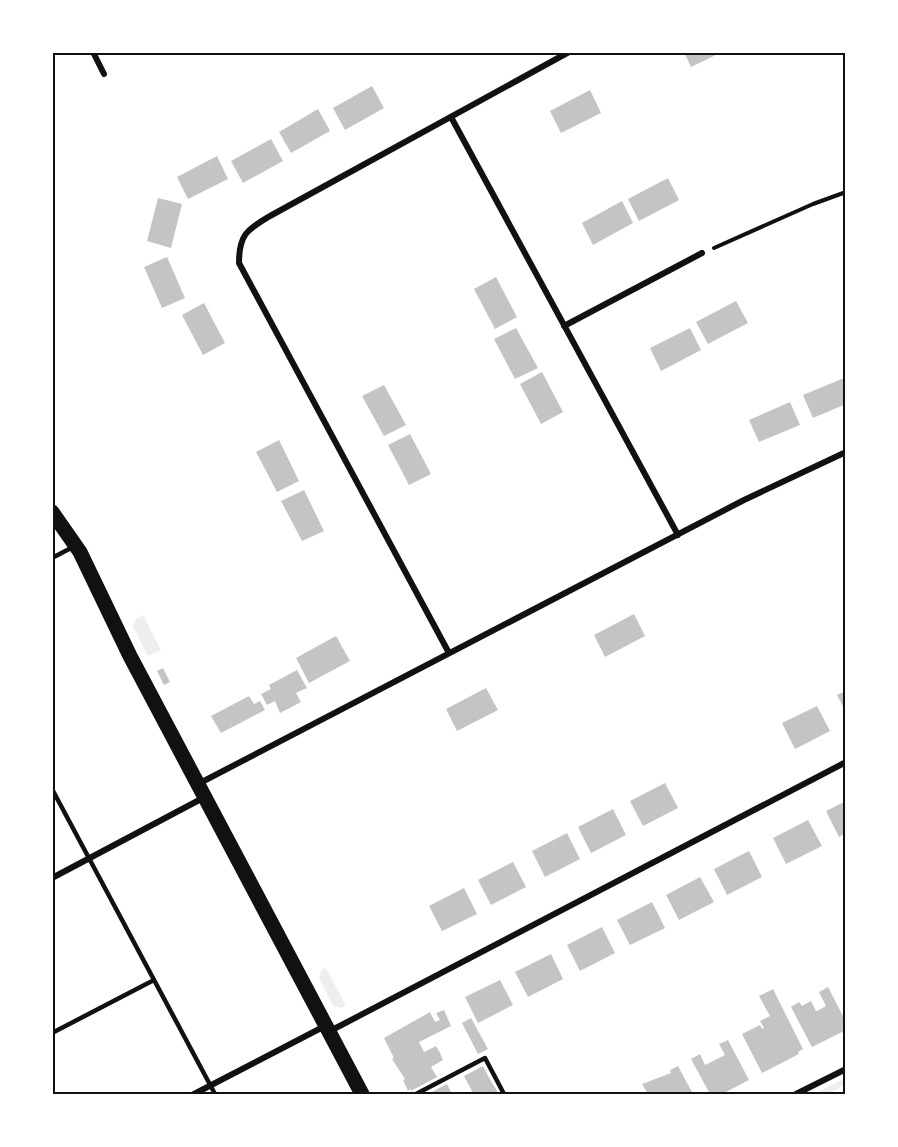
<svg xmlns="http://www.w3.org/2000/svg" width="898" height="1147" viewBox="0 0 898 1147" font-family="Barlow,sans-serif">
<style>
.green{fill:#eee}
.building{fill:#c4c4c4}
.lines{fill:none;stroke-linecap:round;stroke-linejoin:round}
.path{stroke:#111;stroke-width:4}
.service{stroke:#111;stroke-width:4.5}
.minor{stroke:#111;stroke-width:6}
.primary{stroke:#111;stroke-width:15}
.neatline{fill:none;stroke:#111;stroke-width:2}
</style>
<rect width="100%" height="100%" fill="#fff"/>
<!-- green -->
<path class="green" d="M 143,615 L 161,650 L 148,656 L 133,627 L 136,619 Z
M 326,968 L 346,1006 L 341,1008 L 333,1006 L 319,978 L 322,970 Z
M 845,1078 L 845,1085 L 828,1094 L 815,1094 Z"/>
<!-- building -->
<path class="building" d="M 684,52 L 722,52 L 691,67 Z
M 372,86 L 384,108 L 345,130 L 333,108 Z
M 590,90 L 601,113 L 561,133 L 550,111 Z
M 318,109 L 330,131 L 291,153 L 279,132 Z
M 271,139 L 283,161 L 243,183 L 231,161 Z
M 217,156 L 228,179 L 188,199 L 177,177 Z
M 668,178 L 679,200 L 639,221 L 628,199 Z
M 158,198 L 182,204 L 171,248 L 147,241 Z
M 622,201 L 633,223 L 593,245 L 582,223 Z
M 167,257 L 185,298 L 162,308 L 144,267 Z
M 496,277 L 517,317 L 495,329 L 474,289 Z
M 736,301 L 748,323 L 708,344 L 696,322 Z
M 204,303 L 225,343 L 203,355 L 182,315 Z
M 516,328 L 538,368 L 515,379 L 494,339 Z
M 690,328 L 701,350 L 661,371 L 650,348 Z
M 542,372 L 563,412 L 541,424 L 520,384 Z
M 844,378 L 846,404 L 813,418 L 803,395 Z
M 384,385 L 406,425 L 384,436 L 362,396 Z
M 790,402 L 800,425 L 759,442 L 749,420 Z
M 410,434 L 431,474 L 409,485 L 388,445 Z
M 279,440 L 299,481 L 277,492 L 256,452 Z
M 304,490 L 324,531 L 302,541 L 281,501 Z
M 634,614 L 645,636 L 605,657 L 594,635 Z
M 336,636 L 350,661 L 309,683 L 296,658 Z
M 163,668 L 170,682 L 164,685 L 157,671 Z
M 297,670 L 307,688 L 296,693 L 301,702 L 280,713 L 275,701 L 267,705 L 261,694 L 271,689 L 269,685 Z
M 486,688 L 498,710 L 457,731 L 446,709 Z
M 846,691 L 846,712 L 837,695 Z
M 249,696 L 254,704 L 260,701 L 265,710 L 221,733 L 211,716 Z
M 817,706 L 830,731 L 795,749 L 782,723 Z
M 665,783 L 678,808 L 643,826 L 630,801 Z
M 846,801 L 846,833 L 839,837 L 826,811 Z
M 613,809 L 626,835 L 591,853 L 578,827 Z
M 808,820 L 822,846 L 786,864 L 773,838 Z
M 567,833 L 580,859 L 545,877 L 532,851 Z
M 749,851 L 762,877 L 727,895 L 714,869 Z
M 513,862 L 526,887 L 491,905 L 478,880 Z
M 700,877 L 714,902 L 679,920 L 666,895 Z
M 464,888 L 477,914 L 442,931 L 429,906 Z
M 652,902 L 665,928 L 630,945 L 617,920 Z
M 602,927 L 615,953 L 580,971 L 567,945 Z
M 551,954 L 563,979 L 528,997 L 515,972 Z
M 500,980 L 513,1005 L 478,1023 L 465,997 Z
M 828,987 L 846,1022 L 846,1030 L 812,1047 L 791,1007 L 799,1002 L 802,1006 L 811,1001 L 816,1011 L 817,1011 L 826,1006 L 819,992 Z
M 773,989 L 803,1049 L 798,1052 L 799,1054 L 762,1073 L 742,1034 L 760,1025 L 762,1029 L 764,1028 L 760,1021 L 770,1016 L 759,996 Z
M 444,1010 L 451,1026 L 419,1042 L 424,1052 L 436,1046 L 440,1053 L 443,1060 L 431,1067 L 437,1077 L 411,1091 L 411,1089 L 408,1091 L 403,1080 L 405,1079 L 392,1059 L 394,1058 L 384,1038 L 430,1012 L 435,1022 L 440,1020 L 436,1013 Z
M 471,1018 L 488,1049 L 478,1054 L 462,1023 Z
M 728,1040 L 749,1080 L 722,1094 L 710,1094 L 691,1059 L 700,1054 L 705,1065 L 725,1055 L 719,1044 Z
M 483,1066 L 492,1083 L 499,1094 L 470,1094 L 473,1093 L 464,1076 Z
M 678,1066 L 693,1094 L 648,1094 L 642,1084 L 671,1073 L 670,1070 Z
M 447,1084 L 452,1094 L 428,1094 Z"/>
<g class="lines">
<!-- path -->
<path class="path" d="M 714,248 L 813,204 L 846,192"/>
<!-- service -->
<path class="service" d="M 52,558 L 73,547
M 52,789 L 215,1094
M 52,1033 L 154,980
M 416,1094 L 485,1058 L 504,1094"/>
<!-- minor -->
<path class="minor" d="M 93,52 L 104,74
M 451,117 L 678,535
M 564,326 L 702,253
M 449,653 L 239,263 C 239,234 247,230 270,216 L 569,52
M 198,784 L 744,500 L 846,452
M 52,878 L 203,798
M 330,1031 L 846,762
M 194,1094 L 325,1026
M 796,1094 L 846,1069"/>
<!-- primary -->
<path class="primary" d="M 52,512 L 80,552 L 130,656 L 362,1094"/>
</g>
<!-- border -->
<rect width="898" height="1147" fill="none" stroke="#ffffff" stroke-width="108"/>
<rect x="54" y="54" width="790" height="1039" class="neatline"/>
</svg>
